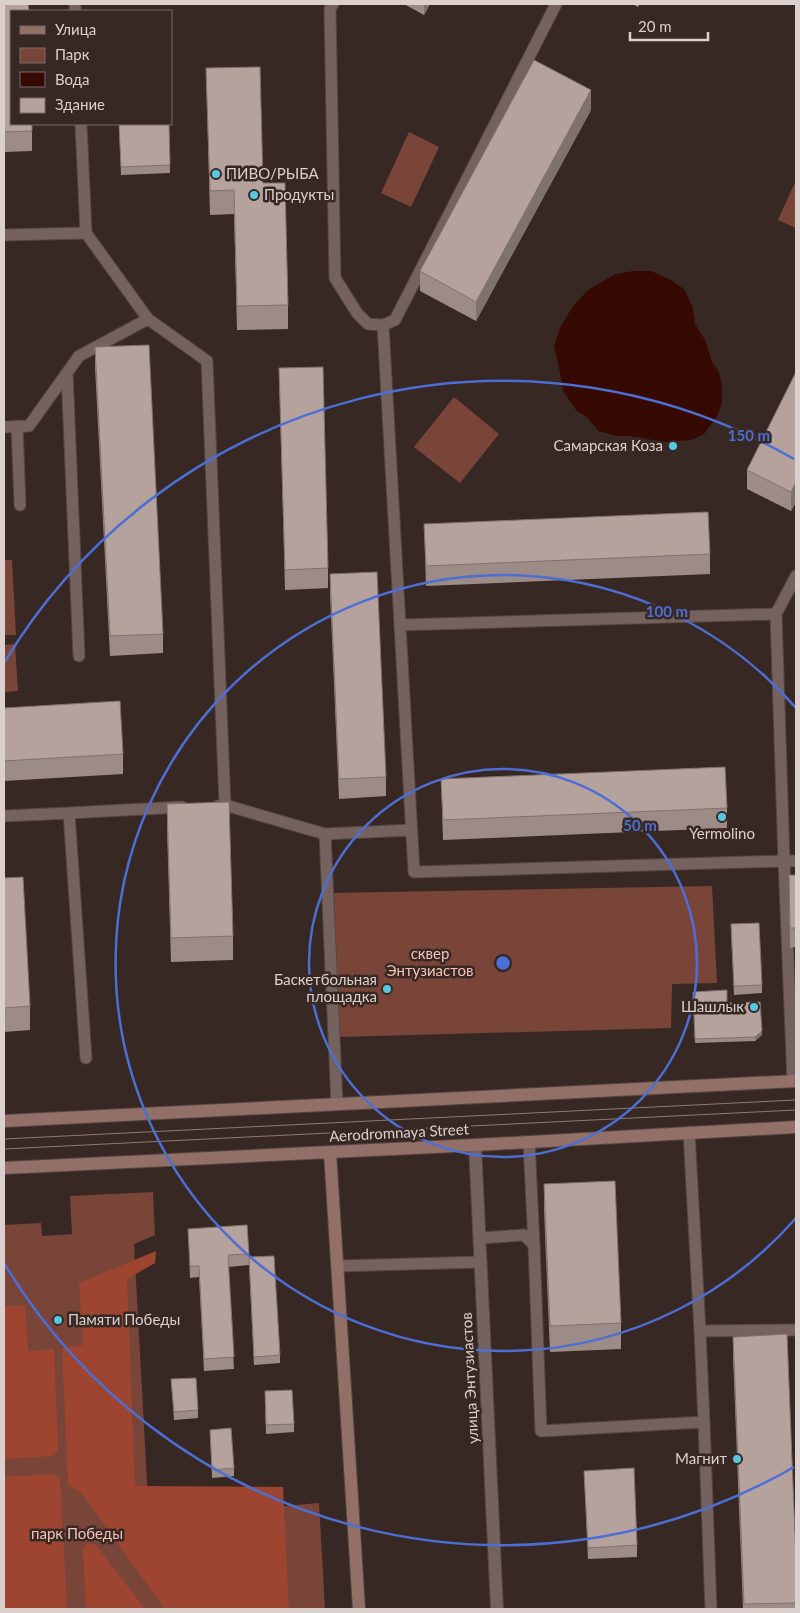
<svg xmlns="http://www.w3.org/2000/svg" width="800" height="1613" viewBox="0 0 800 1613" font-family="Lato,sans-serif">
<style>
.green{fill:#7a4539}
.forest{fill:#9e4531}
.water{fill:#360902}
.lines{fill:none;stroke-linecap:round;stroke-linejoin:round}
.lane-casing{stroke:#544643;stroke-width:13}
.street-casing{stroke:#544643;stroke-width:14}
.secondary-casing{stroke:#544643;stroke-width:14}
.lane{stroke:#75625e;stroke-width:11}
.street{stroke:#75625e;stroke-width:12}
.secondary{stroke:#937067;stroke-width:12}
.tram{stroke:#887b77;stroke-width:1}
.wall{fill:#9d8b87}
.shaded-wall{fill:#7f716e}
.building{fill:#b6a29d;stroke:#7f716e}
.ring{fill:none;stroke:#4c6ed5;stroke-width:2.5}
.poi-dot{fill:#56c9e1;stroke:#382824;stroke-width:2}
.labels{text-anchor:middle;stroke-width:5;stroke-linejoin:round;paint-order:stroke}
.poi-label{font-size:15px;fill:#dbd0cd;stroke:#382824;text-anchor:end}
.park-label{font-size:15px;fill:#f5c2b5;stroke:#382824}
.street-label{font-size:15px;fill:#dbd0cd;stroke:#382824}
.centre{fill:#4c6ed5;stroke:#382824;stroke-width:2.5}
.ring-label{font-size:15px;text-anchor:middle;font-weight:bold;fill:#4c6ed5;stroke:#382824;stroke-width:5;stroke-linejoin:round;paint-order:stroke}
</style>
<rect width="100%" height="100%" fill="#382824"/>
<!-- green -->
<path class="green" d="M 409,132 L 439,147 L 411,207 L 381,193 Z
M 796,180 L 796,228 L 778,220 Z
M 454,397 L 499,434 L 460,483 L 414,447 Z
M 4,560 L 12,560 L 16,635 L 4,635 Z
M 15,644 L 18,691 L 4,692 L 4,645 Z
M 712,886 L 717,983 L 672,984 L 671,1028 L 339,1037 L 332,893 Z
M 153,1192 L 155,1235 L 134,1244 L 149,1518 L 319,1503 L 325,1609 L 4,1609 L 4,1225 L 41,1223 L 42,1236 L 72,1234 L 70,1196 Z"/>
<!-- forest -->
<path class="forest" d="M 156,1251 L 155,1263 L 127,1279 L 135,1486 L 283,1487 L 289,1609 L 165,1609 L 87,1501 L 79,1491 L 68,1485 L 62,1348 L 83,1345 L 79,1283 Z
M 25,1305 L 28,1351 L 54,1349 L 58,1450 L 53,1456 L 4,1459 L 4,1306 Z
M 54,1474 L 60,1480 L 67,1609 L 4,1609 L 4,1477 Z
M 87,1543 L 96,1545 L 145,1609 L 86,1609 L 83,1551 Z"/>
<!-- water -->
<path class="water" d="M 634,271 L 651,271 L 671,280 L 685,290 L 693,308 L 695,324 L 705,340 L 712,362 L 719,372 L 722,386 L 722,403 L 716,418 L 704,434 L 691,440 L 666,442 L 628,436 L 617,436 L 598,431 L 588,418 L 576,410 L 563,391 L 560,372 L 554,346 L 560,328 L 573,306 L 588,290 L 615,274 Z"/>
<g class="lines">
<!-- lane casing -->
<g class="lane-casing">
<path id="lane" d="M 75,4 L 75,11
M 333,4 L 330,9 L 335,278 L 357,313 L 368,324 L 383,325
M 556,4 L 395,320 L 383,325 L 414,872 L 784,861 L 776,614 L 796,576
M 81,124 L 86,233 L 148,319 L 207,361 L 225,805
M 4,235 L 86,233
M 67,373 L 79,656
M 17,426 L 20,505
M 4,427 L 29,426 L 79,356 L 148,319
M 400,625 L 776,614
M 218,806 L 225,805 L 325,834 L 411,830
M 69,813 L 182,807
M 4,816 L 69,813 L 86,1058
M 325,834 L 337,1104
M 793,1081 L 784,861 L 796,861
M 689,1132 L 700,1331 L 796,1330
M 529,1142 L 534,1245
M 480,1238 L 524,1235 L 534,1245 L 541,1431 L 704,1422 L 700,1331
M 338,1266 L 481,1262
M 704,1422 L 711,1609"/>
</g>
<!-- street casing -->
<g class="street-casing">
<path id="street" d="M 475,1145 L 497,1609"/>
</g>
<!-- secondary casing -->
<g class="secondary-casing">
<path id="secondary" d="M 4,1121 L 796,1081
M 330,1152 L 359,1609
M 4,1168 L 475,1145 L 796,1127"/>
</g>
<!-- lane -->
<use href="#lane" class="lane"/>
<!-- street -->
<use href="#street" class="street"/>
<!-- secondary -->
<use href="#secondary" class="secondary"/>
<!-- tram -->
<path class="tram" d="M 4,1139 L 796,1100
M 4,1149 L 796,1110"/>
</g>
<!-- wall -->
<path class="wall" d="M 4,4 L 32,124 L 32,151 L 4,152 Z
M 404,4 L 430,4 L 424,15 Z
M 632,4 L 640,4 L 638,7 Z
M 206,68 L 263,183 L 288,305 L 288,329 L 237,330 L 234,214 L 210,215 Z
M 591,110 L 476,321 L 420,291 L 420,271 Z
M 119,124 L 169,124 L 170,173 L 121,175 Z
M 95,347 L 163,634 L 163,653 L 110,656 L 95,367 Z
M 279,368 L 328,568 L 328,588 L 285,590 Z
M 796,372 L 796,502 L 791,511 L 747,489 L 747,470 Z
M 424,524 L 710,554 L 710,574 L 426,586 Z
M 330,574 L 386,777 L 386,796 L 339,799 L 330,593 Z
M 4,708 L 123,754 L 123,774 L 4,781 Z
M 441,779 L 727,808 L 727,828 L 443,840 Z
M 167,804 L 233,936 L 233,960 L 171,962 L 167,828 Z
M 789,875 L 796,875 L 796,947 L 790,948 Z
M 4,878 L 30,1006 L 30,1030 L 4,1032 Z
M 731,932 L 762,985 L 762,993 L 734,995 Z
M 693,992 L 727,1003 L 762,1035 L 755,1041 L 695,1043 Z
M 544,1184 L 621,1323 L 621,1349 L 550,1352 L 544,1210 Z
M 247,1225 L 249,1257 L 280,1355 L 280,1363 L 254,1365 L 249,1265 L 228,1267 L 234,1369 L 204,1371 L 199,1277 L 190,1278 L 188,1229 Z
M 733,1337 L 796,1560 L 796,1609 L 743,1609 L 733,1356 Z
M 171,1379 L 198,1410 L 198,1418 L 174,1420 Z
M 265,1391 L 294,1424 L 294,1432 L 266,1434 Z
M 210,1430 L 234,1468 L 234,1476 L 212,1478 Z
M 584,1471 L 637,1545 L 637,1557 L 588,1559 Z"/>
<!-- shaded-wall -->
<path class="shaded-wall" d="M 424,4 L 430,4 L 424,15 Z
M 591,90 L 591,110 L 476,321 L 476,302 Z
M 796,482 L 796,502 L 791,511 L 791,492 Z
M 762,1031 L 762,1035 L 755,1041 L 755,1037 Z"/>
<!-- building -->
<path class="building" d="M 4,4 L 28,4 L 29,11 L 11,11 L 11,124 L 32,124 L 32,131 L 4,132 Z
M 534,60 L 591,90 L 476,302 L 420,271 Z
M 260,67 L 263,183 L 285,183 L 288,305 L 237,306 L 234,190 L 210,191 L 206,68 Z
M 119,124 L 169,124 L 170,165 L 121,167 Z
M 149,345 L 163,634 L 110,636 L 95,347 Z
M 323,367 L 328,568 L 285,570 L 279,368 Z
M 796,372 L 796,482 L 791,492 L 747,470 Z
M 708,512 L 710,554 L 426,566 L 424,524 Z
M 377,572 L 386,777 L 339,779 L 330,574 Z
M 120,701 L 123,754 L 4,761 L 4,708 Z
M 725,767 L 727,808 L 443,820 L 441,779 Z
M 229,802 L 233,936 L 171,938 L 167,804 Z
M 789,875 L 796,875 L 796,928 L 790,928 Z
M 23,877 L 30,1006 L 4,1008 L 4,878 Z
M 759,923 L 762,985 L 734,986 L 731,924 Z
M 727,990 L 727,1003 L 760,1002 L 762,1031 L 755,1037 L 695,1039 L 693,992 Z
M 615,1181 L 621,1323 L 550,1326 L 544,1184 Z
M 247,1225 L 249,1254 L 228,1255 L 234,1357 L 204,1359 L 199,1266 L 190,1266 L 188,1229 Z
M 274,1256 L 280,1355 L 254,1357 L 249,1257 Z
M 787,1334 L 796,1560 L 796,1603 L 744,1604 L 733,1337 Z
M 196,1378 L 198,1410 L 174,1412 L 171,1379 Z
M 292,1390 L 294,1424 L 266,1425 L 265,1391 Z
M 231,1428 L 234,1468 L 212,1470 L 210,1430 Z
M 634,1468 L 637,1545 L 588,1548 L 584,1471 Z"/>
<!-- distance rings -->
<g class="ring">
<circle cx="503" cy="963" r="194"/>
<path d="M796 1218A388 388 0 1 1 796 708"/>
<path d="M794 1467A582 582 0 0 1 4 1263M4 663A582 582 0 0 1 794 459"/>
</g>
<!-- markers -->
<g class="poi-dot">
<circle cx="216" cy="174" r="5"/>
<circle cx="254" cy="195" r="5"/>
<circle cx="673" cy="446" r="5"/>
<circle cx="722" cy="817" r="5"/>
<circle cx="387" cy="989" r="5"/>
<circle cx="754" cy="1007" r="5"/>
<circle cx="58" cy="1320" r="5"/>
<circle cx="737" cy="1459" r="5"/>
</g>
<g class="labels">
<!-- poi labels -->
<g class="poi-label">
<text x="226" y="179" text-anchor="start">ПИВО/РЫБА</text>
<text x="264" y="200" text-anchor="start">Продукты</text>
<text x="663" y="451">Самарская Коза</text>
<text x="722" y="839" text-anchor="middle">Yermolino</text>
<text x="377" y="985">Баскетбольная<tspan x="377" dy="17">площадка</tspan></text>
<text x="744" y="1012">Шашлык</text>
<text x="68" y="1325" text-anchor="start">Памяти Победы</text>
<text x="727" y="1464">Магнит</text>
</g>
<!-- park labels -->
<g class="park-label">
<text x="430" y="959">сквер<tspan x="430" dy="17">Энтузиастов</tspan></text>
<text x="77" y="1539">парк Победы</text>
</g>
<!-- street labels -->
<g class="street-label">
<text transform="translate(399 1133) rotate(-3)" y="5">Aerodromnaya Street</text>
<text transform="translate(470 1378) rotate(-93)" y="5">улица Энтузиастов</text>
</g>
</g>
<circle cx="503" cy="963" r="8" class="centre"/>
<g class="ring-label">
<text x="749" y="441">150 m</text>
<text x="667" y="617">100 m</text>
<text x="640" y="831">50 m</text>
</g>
<!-- border -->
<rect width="800" height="1613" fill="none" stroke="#dbd0cd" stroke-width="10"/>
<!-- legend -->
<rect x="10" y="10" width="162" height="115" fill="#382824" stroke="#796b68"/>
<rect x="20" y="26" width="25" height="8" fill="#937067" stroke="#796b68"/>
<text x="55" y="35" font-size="15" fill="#dbd0cd">Улица</text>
<rect x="20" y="48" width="25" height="15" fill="#7a4539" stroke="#796b68"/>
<text x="55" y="60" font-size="15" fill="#dbd0cd">Парк</text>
<rect x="20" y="72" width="25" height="15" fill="#360902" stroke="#796b68"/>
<text x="55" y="85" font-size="15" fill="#dbd0cd">Вода</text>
<rect x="20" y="98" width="25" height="15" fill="#b6a29d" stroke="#796b68"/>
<text x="55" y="110" font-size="15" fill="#dbd0cd">Здание</text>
<!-- scale -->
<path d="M630 32v8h78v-8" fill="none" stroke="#dbd0cd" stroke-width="2.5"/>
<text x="638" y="32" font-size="15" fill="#dbd0cd" stroke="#382824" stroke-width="4" paint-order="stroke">20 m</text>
</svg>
